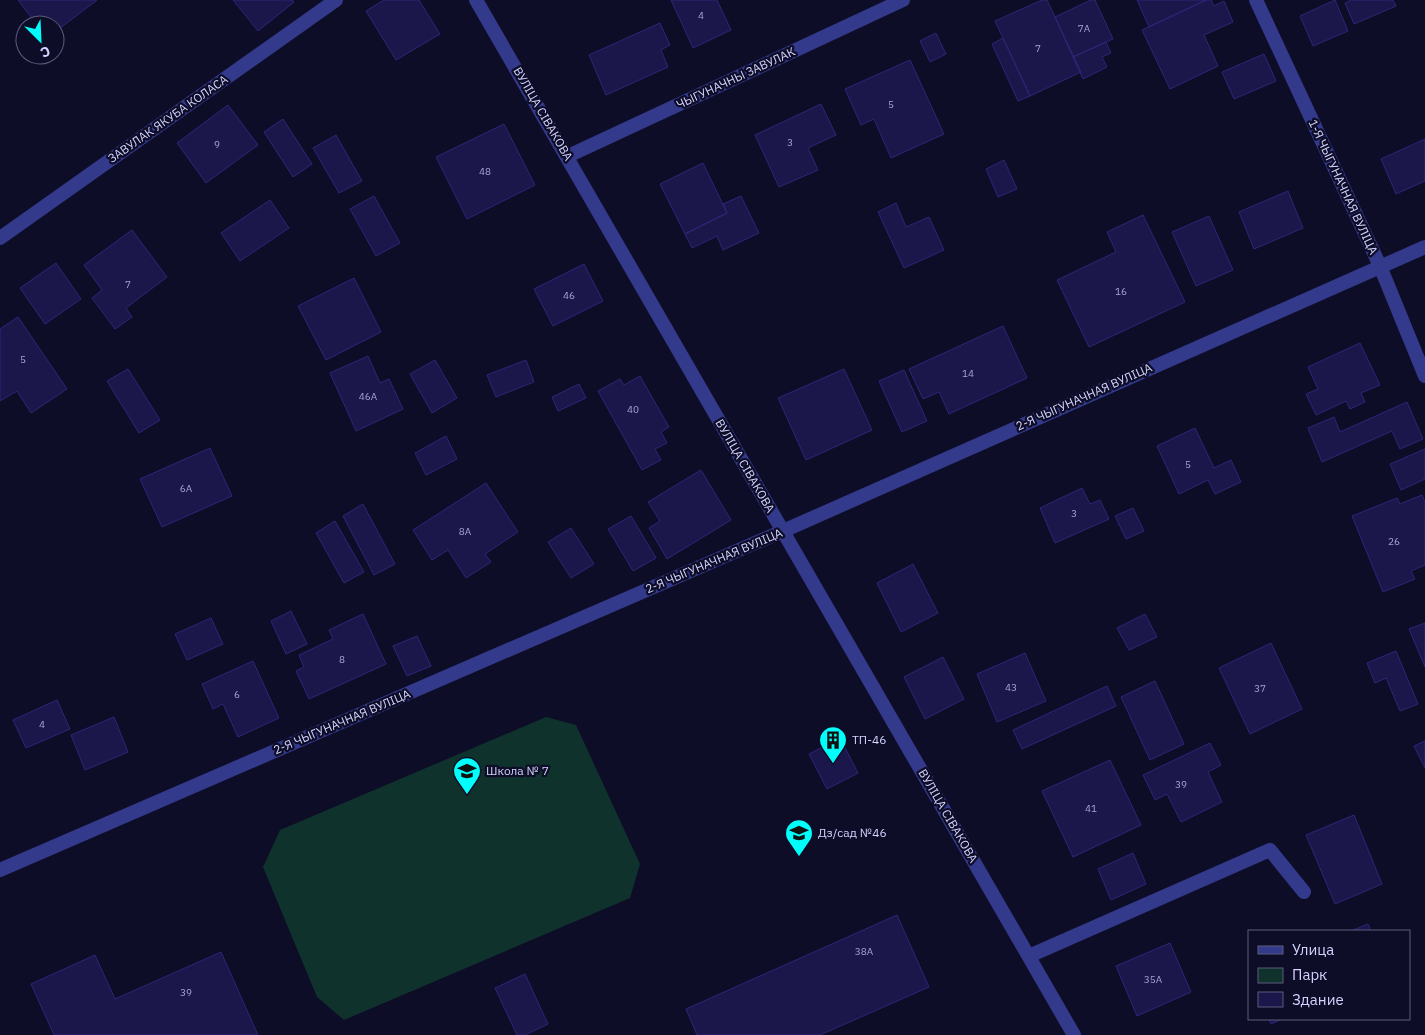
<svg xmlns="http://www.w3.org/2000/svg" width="1425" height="1035" viewBox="0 0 1425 1035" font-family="'IBM Plex Sans',sans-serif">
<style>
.green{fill:#0f322d}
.building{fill:#1b174a;stroke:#2d2679}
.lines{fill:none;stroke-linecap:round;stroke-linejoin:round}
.service{stroke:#33398b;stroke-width:14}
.minor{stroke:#33398b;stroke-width:14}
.labels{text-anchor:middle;stroke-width:4.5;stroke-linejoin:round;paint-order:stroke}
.number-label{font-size:10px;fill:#a5a4d2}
.street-label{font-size:12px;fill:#d3d3ff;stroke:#0e0d27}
.poi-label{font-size:12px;fill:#d3d3ff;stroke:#0e0d27;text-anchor:start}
</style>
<rect width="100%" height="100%" fill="#0e0d27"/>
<!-- green -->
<path class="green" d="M 546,717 L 576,725 L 640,864 L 630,898 L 344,1020 L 317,997 L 263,867 L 280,830 Z"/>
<!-- building -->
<path class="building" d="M 18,0 L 97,0 L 55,32 L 55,25 L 37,25 Z
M 233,0 L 292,0 L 294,2 L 258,31 Z
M 384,0 L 419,0 L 440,34 L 396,60 L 366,11 Z
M 671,0 L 717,0 L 731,30 L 693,48 Z
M 1042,0 L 1047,0 L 1081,72 L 1030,96 L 995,21 Z
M 1091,0 L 1095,0 L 1113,39 L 1073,57 L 1055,17 Z
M 1137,0 L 1206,0 L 1149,27 Z
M 1206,0 L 1211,0 L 1214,6 L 1224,1 L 1233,22 L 1204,35 L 1218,66 L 1170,89 L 1142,30 Z
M 1335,0 L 1348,31 L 1313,46 L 1300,16 Z
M 1351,0 L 1393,0 L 1396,6 L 1354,24 L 1345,3 Z
M 660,23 L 670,45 L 661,50 L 668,67 L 606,95 L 589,55 Z
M 936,33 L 946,54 L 930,62 L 920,41 Z
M 1003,38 L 1030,96 L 1018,101 L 992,44 Z
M 1106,42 L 1111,53 L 1102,57 L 1107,67 L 1083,79 L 1073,57 Z
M 1264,54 L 1276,81 L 1234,99 L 1222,72 Z
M 910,60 L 944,134 L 891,158 L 874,119 L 861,125 L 845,89 Z
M 821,104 L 836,135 L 808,148 L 818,170 L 779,187 L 755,135 Z
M 228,105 L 258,145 L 206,183 L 177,143 Z
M 283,119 L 312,164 L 293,177 L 264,132 Z
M 504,124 L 535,185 L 467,219 L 436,157 Z
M 336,135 L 362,181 L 339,193 L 313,148 Z
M 1425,139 L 1425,181 L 1396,194 L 1381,159 Z
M 1004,160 L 1017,189 L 998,197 L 986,169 Z
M 703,163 L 727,213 L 685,234 L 660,184 Z
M 1288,191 L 1303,228 L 1254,249 L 1239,212 Z
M 374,196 L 400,243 L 376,256 L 350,209 Z
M 741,196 L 759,233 L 723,250 L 717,236 L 692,248 L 685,234 L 727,213 L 723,204 Z
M 270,200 L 289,228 L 240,261 L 221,233 Z
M 896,203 L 906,227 L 929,217 L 944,250 L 904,268 L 878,212 Z
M 1143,215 L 1185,302 L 1089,347 L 1057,280 L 1116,252 L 1107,232 Z
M 1209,216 L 1233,270 L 1196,286 L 1172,232 Z
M 132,230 L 167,277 L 126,308 L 132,317 L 115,329 L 92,298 L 102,290 L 84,265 Z
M 56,263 L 81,299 L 45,324 L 20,288 Z
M 584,264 L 603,301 L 553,326 L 534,289 Z
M 354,278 L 381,332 L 326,360 L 298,306 Z
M 18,317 L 67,389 L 31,413 L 17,391 L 0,401 L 0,329 Z
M 1003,326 L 1027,378 L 949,414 L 939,392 L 923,399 L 909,369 Z
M 1360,343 L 1380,385 L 1361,393 L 1365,402 L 1350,409 L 1346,401 L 1316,415 L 1306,394 L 1318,389 L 1308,367 Z
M 368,356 L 380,383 L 389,379 L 403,409 L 356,431 L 330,373 Z
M 435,360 L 457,398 L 432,413 L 410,374 Z
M 526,360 L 534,382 L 496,397 L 487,375 Z
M 128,369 L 160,420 L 139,433 L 107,381 Z
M 844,369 L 872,430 L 806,460 L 778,398 Z
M 904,370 L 927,421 L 902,432 L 879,381 Z
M 640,376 L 669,427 L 661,432 L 667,443 L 655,449 L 661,460 L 642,470 L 598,391 L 620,379 L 624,385 Z
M 579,384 L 586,398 L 558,411 L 552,397 Z
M 1407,402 L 1423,439 L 1400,449 L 1392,431 L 1322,462 L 1308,428 L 1334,417 L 1340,432 Z
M 1195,428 L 1214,468 L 1231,460 L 1241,482 L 1215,494 L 1208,480 L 1179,494 L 1157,446 Z
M 446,436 L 457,459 L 426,475 L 415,453 Z
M 210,448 L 232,496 L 162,527 L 140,479 Z
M 1425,449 L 1425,479 L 1401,490 L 1390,464 Z
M 701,470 L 731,520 L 667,559 L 649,528 L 660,521 L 648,502 Z
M 486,483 L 518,532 L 485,554 L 491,562 L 466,578 L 448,550 L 432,560 L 413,530 Z
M 1082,488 L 1090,504 L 1100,500 L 1109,519 L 1055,543 L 1040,508 Z
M 1422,495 L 1425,502 L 1425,565 L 1411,571 L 1415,579 L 1383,592 L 1352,516 L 1397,498 L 1400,504 Z
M 363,504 L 395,564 L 374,575 L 343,516 Z
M 1133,508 L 1144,531 L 1126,539 L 1115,516 Z
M 631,516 L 656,558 L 633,571 L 608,529 Z
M 335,521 L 364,572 L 344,583 L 316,533 Z
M 571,528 L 594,564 L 571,578 L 548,542 Z
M 913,564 L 938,613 L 901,632 L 877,583 Z
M 291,611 L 307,644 L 286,654 L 271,621 Z
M 363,614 L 386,664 L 309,699 L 296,671 L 304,667 L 299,655 L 333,639 L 329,630 Z
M 1145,614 L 1157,637 L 1129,650 L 1117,628 Z
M 211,618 L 223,644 L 187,660 L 175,634 Z
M 1425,623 L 1425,667 L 1409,629 Z
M 417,636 L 431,666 L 407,676 L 393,646 Z
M 1271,643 L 1302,709 L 1250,734 L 1219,668 Z
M 1396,651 L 1418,704 L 1400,711 L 1386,678 L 1375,683 L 1367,663 Z
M 1025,653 L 1046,701 L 997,722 L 977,674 Z
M 943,657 L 964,699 L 925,719 L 904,677 Z
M 253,661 L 279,718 L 238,737 L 223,704 L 213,709 L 202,684 Z
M 1155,681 L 1184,744 L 1150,760 L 1121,697 Z
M 1107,686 L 1116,706 L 1022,749 L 1013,730 Z
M 57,700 L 70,729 L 26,748 L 13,720 Z
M 114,717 L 128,752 L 85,770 L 71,735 Z
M 840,738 L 858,773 L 827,789 L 809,754 Z
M 1425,741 L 1425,768 L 1414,746 Z
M 1210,743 L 1221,765 L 1208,772 L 1222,802 L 1181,822 L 1167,794 L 1155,800 L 1143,775 Z
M 1110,760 L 1141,825 L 1073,857 L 1042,791 Z
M 1354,815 L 1382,884 L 1335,904 L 1306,835 Z
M 1133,853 L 1146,884 L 1111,900 L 1098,869 Z
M 897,915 L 929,987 L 820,1035 L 697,1035 L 686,1009 Z
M 1368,924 L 1371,931 L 1351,931 Z
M 1170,943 L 1191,992 L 1137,1016 L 1116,966 Z
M 221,952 L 258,1035 L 54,1035 L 31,984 L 95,955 L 115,999 Z
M 525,974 L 548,1024 L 525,1035 L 517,1035 L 495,988 Z
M 1269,1019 L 1282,1019 L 1271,1024 Z"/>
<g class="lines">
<!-- service -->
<path class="service" d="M 1029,956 L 1270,850 L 1304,892"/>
<!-- minor -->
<path class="minor" d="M 476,0 L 1074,1035
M 1256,0 L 1380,266 L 1425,376
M 568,156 L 903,0
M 0,238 L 336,0
M 0,870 L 783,531 L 1425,247"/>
</g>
<!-- icons -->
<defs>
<g id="building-pin" transform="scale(1.4375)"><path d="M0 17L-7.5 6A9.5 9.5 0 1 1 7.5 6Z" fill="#00fefa" stroke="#0e0d27"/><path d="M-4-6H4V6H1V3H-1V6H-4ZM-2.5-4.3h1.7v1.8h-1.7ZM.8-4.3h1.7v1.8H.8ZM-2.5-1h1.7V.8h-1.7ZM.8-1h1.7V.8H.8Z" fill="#111"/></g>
<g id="school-pin" transform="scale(1.4375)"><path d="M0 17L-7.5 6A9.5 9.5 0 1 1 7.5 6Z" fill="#00fefa" stroke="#0e0d27"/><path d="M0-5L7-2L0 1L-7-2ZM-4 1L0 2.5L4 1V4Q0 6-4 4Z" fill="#111"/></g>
</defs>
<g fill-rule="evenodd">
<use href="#building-pin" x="833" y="740"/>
<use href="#school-pin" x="467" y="771"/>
<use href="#school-pin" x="799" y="833"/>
</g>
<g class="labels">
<!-- number labels -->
<g class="number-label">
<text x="701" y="19">4</text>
<text x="1084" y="32">7А</text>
<text x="1038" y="52">7</text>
<text x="891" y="108">5</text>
<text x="790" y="146">3</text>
<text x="217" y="148">9</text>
<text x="485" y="175">48</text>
<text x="128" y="288">7</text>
<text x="1121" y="295">16</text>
<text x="569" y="299">46</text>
<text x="23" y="363">5</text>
<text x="968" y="377">14</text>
<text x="368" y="400">46А</text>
<text x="633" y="413">40</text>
<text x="1188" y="468">5</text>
<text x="186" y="492">6А</text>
<text x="1074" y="517">3</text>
<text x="465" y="535">8А</text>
<text x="1394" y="545">26</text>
<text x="342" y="663">8</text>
<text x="1011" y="691">43</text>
<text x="1260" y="692">37</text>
<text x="237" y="698">6</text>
<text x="42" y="728">4</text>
<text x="1181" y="788">39</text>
<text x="1091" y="812">41</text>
<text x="864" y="955">38А</text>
<text x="1153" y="983">35А</text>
<text x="186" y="996">39</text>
</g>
<!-- street labels -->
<g class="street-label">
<text transform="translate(736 78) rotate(-25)" y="4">ЧЫГУНАЧНЫ ЗАВУЛАК</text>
<text transform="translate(543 114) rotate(60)" y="4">ВУЛІЦА СІВАКОВА</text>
<text transform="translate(168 119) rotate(-35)" y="4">ЗАВУЛАК ЯКУБА КОЛАСА</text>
<text transform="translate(1343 187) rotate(65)" y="4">1-Я ЧЫГУНАЧНАЯ ВУЛІЦА</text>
<text transform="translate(1084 397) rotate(-24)" y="4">2-Я ЧЫГУНАЧНАЯ ВУЛІЦА</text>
<text transform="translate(745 466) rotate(60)" y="4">ВУЛІЦА СІВАКОВА</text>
<text transform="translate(714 561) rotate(-23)" y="4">2-Я ЧЫГУНАЧНАЯ ВУЛІЦА</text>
<text transform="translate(342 722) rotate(-23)" y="4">2-Я ЧЫГУНАЧНАЯ ВУЛІЦА</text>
<text transform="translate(948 816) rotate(60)" y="4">ВУЛІЦА СІВАКОВА</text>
</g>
<!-- poi labels -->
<g class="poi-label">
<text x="852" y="744">ТП-46</text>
<text x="486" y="775">Школа № 7</text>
<text x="818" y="837">Дз/сад №46</text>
</g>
</g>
<!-- legend -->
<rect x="1248" y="930" width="162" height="90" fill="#0e0d27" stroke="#5d5c7d"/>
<rect x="1258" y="946" width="25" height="8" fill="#33398b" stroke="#5d5c7d"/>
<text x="1292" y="955" font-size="15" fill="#d3d3ff">Улица</text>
<rect x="1258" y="968" width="25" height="15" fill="#0f322d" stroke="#5d5c7d"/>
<text x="1292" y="980" font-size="15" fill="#d3d3ff">Парк</text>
<rect x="1258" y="992" width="25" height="15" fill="#1b174a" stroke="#5d5c7d"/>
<text x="1292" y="1005" font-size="15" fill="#d3d3ff">Здание</text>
<!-- north arrow -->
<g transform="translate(40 40) rotate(156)"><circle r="24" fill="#0e0d27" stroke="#5d5c7d"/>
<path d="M0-4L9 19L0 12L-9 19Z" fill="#00fefa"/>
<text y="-8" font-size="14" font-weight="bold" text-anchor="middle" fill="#d3d3ff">С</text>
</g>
</svg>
